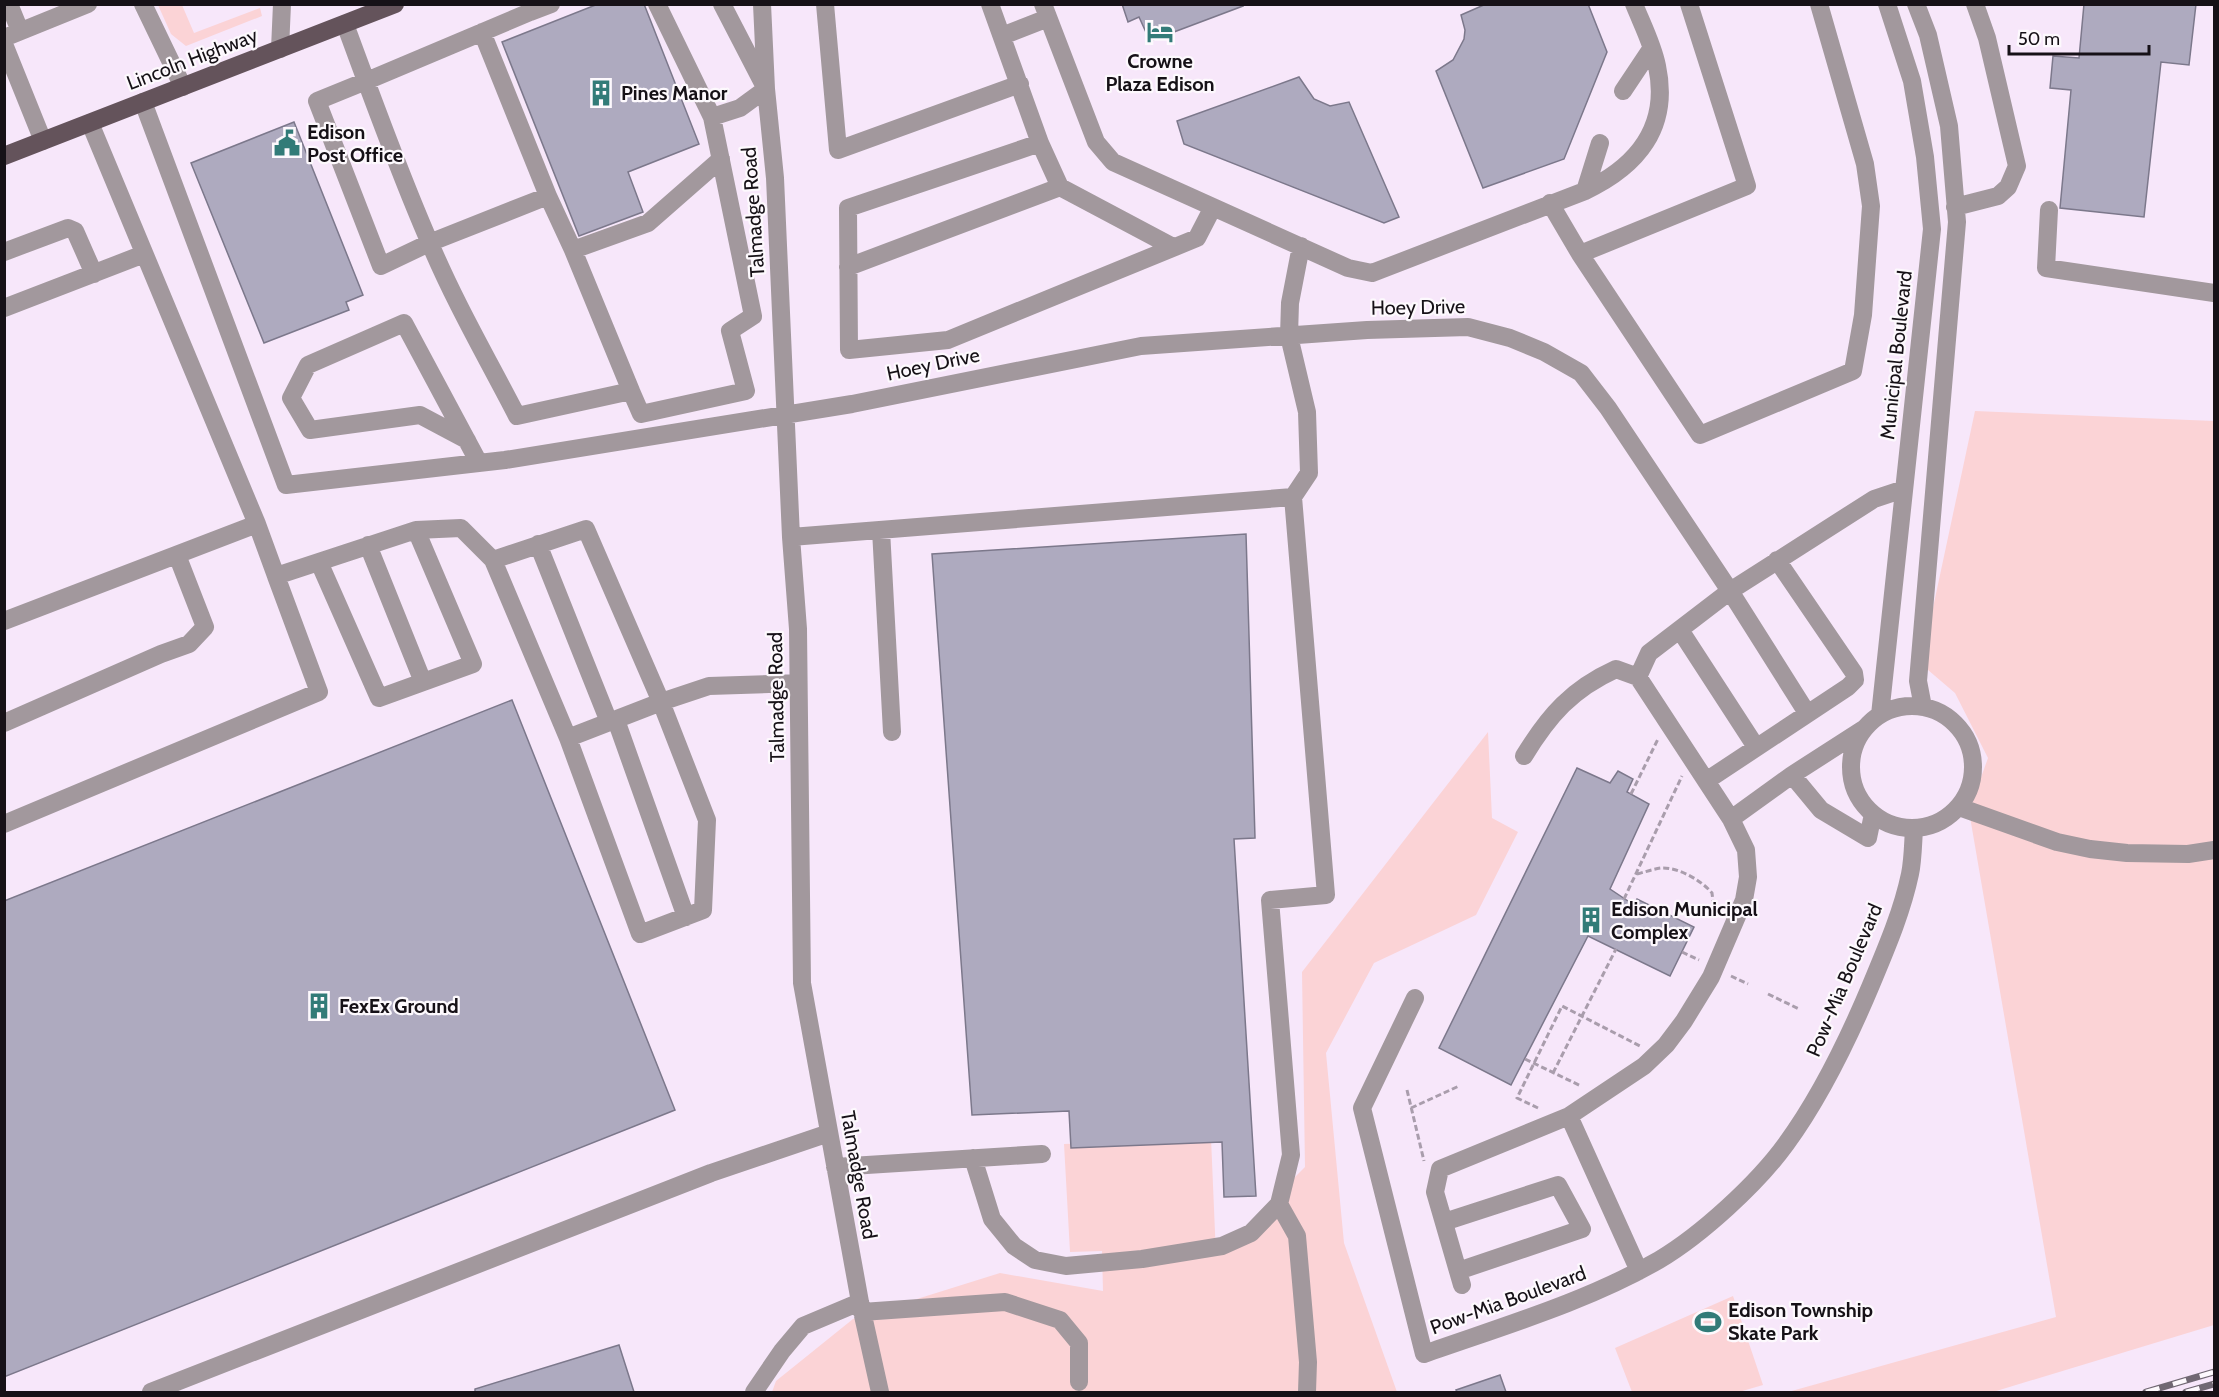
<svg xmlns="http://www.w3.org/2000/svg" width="2219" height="1397" viewBox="0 0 2219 1397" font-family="Cabin,sans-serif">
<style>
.green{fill:#fbd3d6}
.building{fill:#aeaabf;stroke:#7c788b;stroke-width:1.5}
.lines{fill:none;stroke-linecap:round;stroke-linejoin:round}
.path{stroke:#a99dac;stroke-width:3;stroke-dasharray:6 3;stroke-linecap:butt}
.minor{stroke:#a2989d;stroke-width:18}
.major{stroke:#64535b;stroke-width:18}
.rail-casing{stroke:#716873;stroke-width:7}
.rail{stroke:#fdf9fd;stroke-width:4.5;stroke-dasharray:14;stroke-linecap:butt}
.labels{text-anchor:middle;stroke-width:4.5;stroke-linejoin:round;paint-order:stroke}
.street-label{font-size:20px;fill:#161117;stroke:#fdf9fd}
.poi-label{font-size:20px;font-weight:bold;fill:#161117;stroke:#fdf9fd;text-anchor:start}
</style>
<rect width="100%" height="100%" fill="#f7e7fa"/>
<!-- green -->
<path class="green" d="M 158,5 L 182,5 L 194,33 L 260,8 L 262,16 L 186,46 L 171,34 Z
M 1975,411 L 2214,421 L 2214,1325 L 1993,1392 L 1788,1392 L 2056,1317 L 1969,811 L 1988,758 L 1955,693 L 1921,664 Z
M 1488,732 L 1492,818 L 1518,832 L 1476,915 L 1374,963 L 1326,1053 L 1344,1243 L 1397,1392 L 772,1392 L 776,1381 L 853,1319 L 1000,1273 L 1103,1291 L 1102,1251 L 1070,1252 L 1064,1144 L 1211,1138 L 1216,1256 L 1305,1167 L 1302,972 Z
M 1733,1296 L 1763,1385 L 1739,1392 L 1632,1392 L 1615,1348 Z"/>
<!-- building -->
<path class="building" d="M 598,4 L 644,4 L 699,144 L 628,172 L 643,212 L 579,236 L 502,42 Z
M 1122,4 L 1242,4 L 1243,6 L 1150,41 L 1139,17 L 1128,22 Z
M 1486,4 L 1588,4 L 1607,52 L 1564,159 L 1483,188 L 1436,71 L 1453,60 L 1464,39 L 1465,30 L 1461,15 Z
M 2084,4 L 2196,4 L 2189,65 L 2161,62 L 2144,217 L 2060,208 L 2071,90 L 2050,88 L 2053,56 L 2079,58 Z
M 1299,77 L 1314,99 L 1330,106 L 1349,102 L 1399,217 L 1384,223 L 1184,144 L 1177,121 Z
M 294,122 L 363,295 L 346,302 L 349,310 L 264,343 L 191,163 Z
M 1246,534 L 1255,838 L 1234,839 L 1256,1196 L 1224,1197 L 1222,1142 L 1071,1148 L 1069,1111 L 972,1115 L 932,554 Z
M 512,700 L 675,1110 L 4,1377 L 4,901 Z
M 1577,768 L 1610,783 L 1618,771 L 1633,779 L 1627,792 L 1649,804 L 1610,889 L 1634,905 L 1637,899 L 1694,927 L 1670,976 L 1588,936 L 1511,1085 L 1439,1048 Z
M 619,1345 L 634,1392 L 475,1392 L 475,1389 Z
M 1500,1375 L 1506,1392 L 1457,1392 L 1456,1390 Z"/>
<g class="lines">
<!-- path -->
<path class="path" d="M 1631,794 L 1658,739
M 1637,874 C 1645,872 1653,869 1661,868 C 1678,867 1701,880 1712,893 L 1715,917
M 1624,899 L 1682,776
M 1682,952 L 1699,960
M 1731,976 L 1748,984
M 1768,994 L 1799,1009
M 1525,1059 L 1581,1086
M 1553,1073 L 1616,949
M 1407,1090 L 1424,1161
M 1411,1108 L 1459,1086
M 1538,1108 L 1517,1098 L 1562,1006 L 1640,1046"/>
<!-- minor -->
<path class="minor" d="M 9,4 L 20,31
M 143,4 L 183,87
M 657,4 L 712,117
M 722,4 L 766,89 L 775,178 L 791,537 L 798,629 L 802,983 L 860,1302 L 880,1392
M 825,4 L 838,150 L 1020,84
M 990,4 L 1040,143 L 1060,187 L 1173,247
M 1043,4 L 1096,142 L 1113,162 L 1348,268 L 1372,273 L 1585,191 C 1638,166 1670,127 1657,66 C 1653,45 1642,24 1634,4
M 1916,4 L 1928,35 L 1949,126 L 1957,222 L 1918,681 L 1923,707
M 345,24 C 372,97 398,170 429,241 C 454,301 487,358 517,416 L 631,391 L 573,250 L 548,196 L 429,243 L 381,266 L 317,101 L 376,77 L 530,12 L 551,4
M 482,32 L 548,196
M 1002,36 L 1048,18
M 4,38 L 88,4
M 4,44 L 43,141
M 280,49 L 282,4
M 1623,91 L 1651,49
M 143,102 L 286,485 L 505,460 L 852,404 L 1141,346 L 1367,330 L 1468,327 L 1510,338 L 1544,352 L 1581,373 L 1608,408 L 1730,591 L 1874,499 L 1904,489
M 1040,143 L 848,208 L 849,350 L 948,340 L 1197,238 L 1213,207
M 1585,191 L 1600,143
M 1550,203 L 1580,254 L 1747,186 L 1689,4
M 1955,207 L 1998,196 L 2008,187 L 2017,166 L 1987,38 L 1975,4
M 2049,210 L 2046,268 L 2214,293
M 573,250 L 648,223 L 721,159
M 4,252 L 68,228 L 75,231 L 94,274
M 1580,254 L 1700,435 L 1853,371 L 1863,315 L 1871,206 L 1865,164 L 1819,4
M 848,267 L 1060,187
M 4,308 L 144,254
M 631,391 L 641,414 L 746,391 L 730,331 L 753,316 L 712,117 L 740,108 L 766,89 L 762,4
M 467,440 L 420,415 L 310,430 L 291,398 L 308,365 L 404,323 L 479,463
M 1293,497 L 1309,473 L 1307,412 L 1289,336 L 1290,303 L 1301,246
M 257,524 L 276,576 L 416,530 L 461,528 L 493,560 L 568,738 L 640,934 L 703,910 L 707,820 L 661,702 L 586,529 L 493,560
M 881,530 L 892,732
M 791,537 L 1293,497 L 1326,895 L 1270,900 L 1291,1155 L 1279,1204 L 1251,1233 L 1222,1246 L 1142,1259 L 1066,1266 L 1035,1260 L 1014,1246 L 992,1219 L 973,1158
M 538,544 L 609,722
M 368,545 L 423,682
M 319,562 L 379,698 L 473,664 L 416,530
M 4,621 L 257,524 L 90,123
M 1680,630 L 1756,747
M1851 767a61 61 0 1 1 122 0a61 61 0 1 1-122 0Z
M 1880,715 L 1932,229 L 1925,157 L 1912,81 L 1887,4
M 616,720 L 686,917
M 4,723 L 161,654 L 189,644 L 205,627 L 177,555
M 568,738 L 661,702 L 709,686 L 798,683
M 1524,756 C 1549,715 1572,689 1616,669 L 1638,677
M 1792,775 L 1821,810 L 1868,838 L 1873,814
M 1706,781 L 1848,687 L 1855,680 L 1854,673 L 1777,560
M 1959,807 L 2057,842 L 2090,849 L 2127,853 L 2188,854 L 2214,850
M 1731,819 L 1638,677 L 1649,653 L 1730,591 L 1807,713
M 4,824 L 319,692 L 276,576
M 1415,998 L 1362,1108 L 1424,1354 C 1503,1326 1586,1302 1659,1260 C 1701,1235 1757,1184 1786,1144 C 1821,1096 1848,1040 1871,985 C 1886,949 1902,912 1910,874 C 1913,860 1913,843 1914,829
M 1569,1116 L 1639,1271
M 835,1167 L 1042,1154
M 1279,1204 L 1297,1236 L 1308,1362 L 1307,1392
M 1444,1222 L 1558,1185 L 1582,1229 L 1458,1271
M 1462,1285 L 1435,1192 L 1440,1169 L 1569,1116 L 1644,1066 L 1666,1045 L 1684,1021 L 1711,977 L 1744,900 L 1748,877 L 1746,850 L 1731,819 L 1792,775 L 1865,728
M 862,1312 L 1005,1302 L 1060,1320 L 1079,1343 L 1079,1382
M 151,1392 L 711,1173 L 829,1133
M 754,1392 L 782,1351 L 803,1326 L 860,1302"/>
<!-- major -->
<path class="major" d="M 4,156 L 395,4"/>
<!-- rail casing -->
<g class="rail-casing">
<path id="rail" d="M 2146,1392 L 2214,1372
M 2186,1392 L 2214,1384"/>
</g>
<!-- rail -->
<use href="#rail" class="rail"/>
</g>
<!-- icons -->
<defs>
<g id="hotel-bare" transform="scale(2.07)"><path d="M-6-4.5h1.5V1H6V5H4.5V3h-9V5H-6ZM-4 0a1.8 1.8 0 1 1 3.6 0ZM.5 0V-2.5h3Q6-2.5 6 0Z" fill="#327b78" stroke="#fdf9fd" stroke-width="2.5" paint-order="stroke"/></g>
<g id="building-bare" transform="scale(2.07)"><path d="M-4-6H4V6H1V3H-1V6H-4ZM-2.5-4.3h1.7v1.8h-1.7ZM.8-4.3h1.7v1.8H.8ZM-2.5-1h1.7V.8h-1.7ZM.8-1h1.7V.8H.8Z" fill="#327b78" stroke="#fdf9fd" stroke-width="2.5" paint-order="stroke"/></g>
<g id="civic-bare" transform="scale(2.07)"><path d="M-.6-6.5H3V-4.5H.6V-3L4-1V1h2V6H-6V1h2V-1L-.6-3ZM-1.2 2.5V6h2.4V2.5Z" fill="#327b78" stroke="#fdf9fd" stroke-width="2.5" paint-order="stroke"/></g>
<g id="stadium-bare" transform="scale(2.07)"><path d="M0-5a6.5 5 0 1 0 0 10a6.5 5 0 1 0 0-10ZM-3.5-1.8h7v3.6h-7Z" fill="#327b78" stroke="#fdf9fd" stroke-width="2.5" paint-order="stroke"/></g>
</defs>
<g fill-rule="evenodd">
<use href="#hotel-bare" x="1160" y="32"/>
<use href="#building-bare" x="601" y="93"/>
<use href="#civic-bare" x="287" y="143"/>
<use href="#building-bare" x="1591" y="920"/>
<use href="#building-bare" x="319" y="1006"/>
<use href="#stadium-bare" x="1708" y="1322"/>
</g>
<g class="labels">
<!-- street labels -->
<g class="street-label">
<text transform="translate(192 59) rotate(-21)" y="7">Lincoln Highway</text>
<text transform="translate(753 212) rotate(-94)" y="7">Talmadge Road</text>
<text transform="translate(1418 307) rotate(-1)" y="7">Hoey Drive</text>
<text transform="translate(1896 355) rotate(-84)" y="7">Municipal Boulevard</text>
<text transform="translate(933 364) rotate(-12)" y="7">Hoey Drive</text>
<text transform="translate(776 697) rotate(-91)" y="7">Talmadge Road</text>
<text transform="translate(1844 980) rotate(-67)" y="7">Pow-Mia Boulevard</text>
<text transform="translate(859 1175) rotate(80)" y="7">Talmadge Road</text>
<text transform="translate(1508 1300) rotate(-20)" y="7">Pow-Mia Boulevard</text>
</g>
<!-- poi labels -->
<g class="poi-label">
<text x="1160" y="68" text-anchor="middle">Crowne<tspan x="1160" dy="23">Plaza Edison</tspan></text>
<text x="621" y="100">Pines Manor</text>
<text x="307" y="139">Edison<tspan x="307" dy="23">Post Office</tspan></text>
<text x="1611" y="916">Edison Municipal<tspan x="1611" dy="23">Complex</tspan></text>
<text x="339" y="1013">FexEx Ground</text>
<text x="1728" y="1317">Edison Township<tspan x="1728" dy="23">Skate Park</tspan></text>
</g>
</g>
<!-- border -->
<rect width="2219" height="1397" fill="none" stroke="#161117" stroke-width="12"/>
<!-- scale -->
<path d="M2009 45v9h140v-9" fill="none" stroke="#161117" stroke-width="3"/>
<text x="2018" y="45" font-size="18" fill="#161117" stroke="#fdf9fd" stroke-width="4.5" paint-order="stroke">50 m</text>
</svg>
